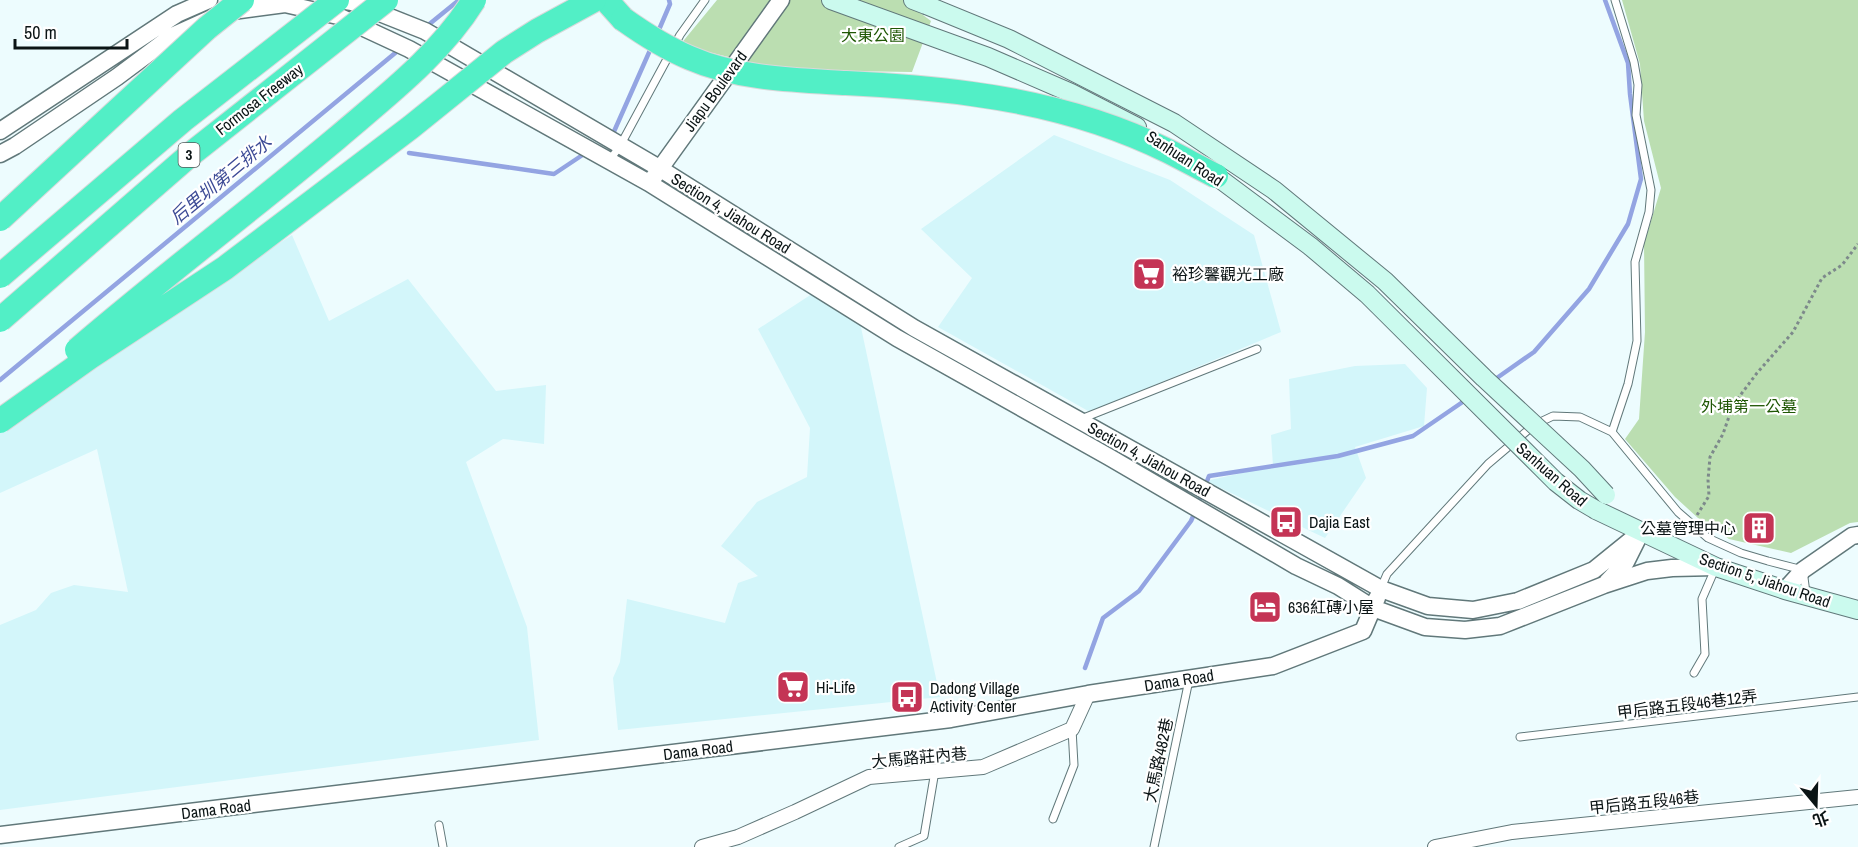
<svg xmlns="http://www.w3.org/2000/svg" width="1858" height="847" viewBox="0 0 1858 847" font-family="'Archivo Narrow','Noto Sans TC',sans-serif">
<style>
.built{fill:#d3f6fa}
.green{fill:#bbdeb1}
.lines{fill:none;stroke-linecap:round;stroke-linejoin:round}
.stream{stroke:#93a4e2;stroke-width:4.5}
.service-casing{stroke:#61787a;stroke-width:9}
.minor-casing{stroke:#61787a;stroke-width:16}
.tertiary-casing{stroke:#61787a;stroke-width:19}
.secondary-casing{stroke:#61787a;stroke-width:20}
.motorway-casing{stroke:#d8d9da;stroke-width:26}
.path{stroke:#7d898b;stroke-width:3;stroke-dasharray:3 3;stroke-linecap:butt}
.service{stroke:#fff;stroke-width:7}
.minor{stroke:#fff;stroke-width:14}
.tertiary{stroke:#fff;stroke-width:16}
.secondary{stroke:#cbfaee;stroke-width:18}
.motorway{stroke:#52efc6;stroke-width:24}
.secondary-bridge-casing{stroke:#61787a;stroke-width:20;stroke-linecap:butt}
.motorway-bridge-casing{stroke:#d8d9da;stroke-width:26;stroke-linecap:butt}
.secondary-bridge{stroke:#cbfaee;stroke-width:18}
.motorway-bridge{stroke:#52efc6;stroke-width:24}
.labels{text-anchor:middle;stroke-width:4.5;stroke-linejoin:round;paint-order:stroke}
.shield{fill:#fff;stroke:#545a5b;stroke-width:1.5}
.shield-label{font-size:15px;font-weight:bold;fill:#0b1415}
.park-label{font-size:16px;fill:#1f5704;stroke:#fff}
.street-label{font-size:16px;fill:#0b1415;stroke:#fff}
.poi-label{font-size:16px;fill:#0b1415;stroke:#fff;text-anchor:start}
.water-label{font-size:18px;font-style:italic;fill:#3d4b96;stroke:#fff}
</style>
<rect width="100%" height="100%" fill="#edfcfe"/>
<!-- built -->
<path class="built" d="M 1054,135 L 1170,180 L 1254,235 L 1281,332 L 1090,412 L 938,327 L 972,278 L 921,229 Z
M 292,235 L 329,321 L 408,279 L 496,391 L 546,385 L 544,444 L 503,439 L 466,462 L 527,627 L 539,740 L 0,810 L 0,625 L 36,610 L 51,593 L 74,585 L 128,592 L 97,449 L 0,493 L 0,430 L 46,393 Z
M 815,292 L 859,318 L 940,697 L 618,730 L 613,678 L 620,662 L 627,599 L 725,623 L 738,583 L 758,576 L 721,546 L 757,502 L 807,477 L 810,428 L 758,329 Z
M 1405,364 L 1427,388 L 1424,426 L 1355,447 L 1366,478 L 1325,538 L 1206,481 L 1273,466 L 1271,435 L 1291,429 L 1289,379 L 1355,366 Z"/>
<!-- green -->
<path class="green" d="M 717,0 L 903,0 L 931,21 L 912,72 L 781,70 L 680,45 Z
M 1622,0 L 1858,0 L 1858,522 L 1850,523 L 1791,553 L 1729,539 L 1698,518 L 1675,497 L 1625,439 L 1639,419 L 1645,332 L 1644,244 L 1661,188 L 1644,121 L 1640,64 Z"/>
<g class="lines">
<!-- stream -->
<path class="stream" d="M 427,26 L 459,0
M 658,32 L 670,4 L 669,0
M 612,136 L 651,48
M 409,153 L 554,174 L 587,152
M 0,380 L 400,49
M 1494,380 L 1534,352 L 1589,289 L 1628,224 L 1641,179 L 1630,94 L 1628,63 L 1605,0
M 1198,504 L 1209,476 L 1338,456 L 1413,436 L 1467,399
M 1085,668 L 1103,618 L 1139,591 L 1191,521 L 1195,512"/>
<!-- service casing -->
<g class="service-casing">
<path id="service" d="M 609,161 L 620,146 L 680,35 L 705,0
M 1081,419 L 1257,349
M 1612,432 L 1628,384 L 1637,341 L 1635,262 L 1649,212 L 1651,190 L 1636,115 L 1638,85 L 1634,62 L 1615,0
M 1381,588 L 1387,574 L 1488,464 L 1534,425 L 1553,416 L 1580,417 L 1612,432 L 1678,512 L 1708,538 L 1741,553 L 1768,561 L 1803,570 L 1806,593
M 1694,673 L 1705,654 L 1702,599 L 1715,569
M 1520,737 L 1858,697
M 1053,819 L 1074,765 L 1072,729
M 439,825 L 443,847
M 899,847 L 924,836 L 935,771
M 1154,847 L 1189,680"/>
</g>
<!-- minor casing -->
<g class="minor-casing">
<path id="minor" d="M 702,847 L 738,837 L 795,812 L 869,777 L 983,767 L 1072,729 L 1088,694
M 1435,847 L 1512,832 L 1858,797"/>
</g>
<!-- tertiary casing -->
<g class="tertiary-casing">
<path id="tertiary" d="M 340,0 L 352,2 L 425,31 L 659,168 L 914,328 L 1381,589 L 1428,606 L 1473,610 L 1518,601 L 1594,570 L 1641,532
M 0,131 L 177,14 L 209,0
M 0,154 L 15,146 L 117,77 L 172,36 L 225,12 L 285,4 L 338,16 L 409,49 L 649,183 L 897,338 L 1109,457 L 1296,566 L 1338,586 L 1373,608 L 1425,627 L 1465,630 L 1500,626 L 1604,585 L 1647,571 L 1672,568 L 1716,567
M 654,177 L 781,0
M 1607,582 L 1626,562 L 1638,538
M 1785,590 L 1803,570 L 1852,536 L 1858,535
M 0,835 L 951,719 L 1088,694 L 1273,666 L 1363,631 L 1377,598"/>
</g>
<!-- secondary casing -->
<g class="secondary-casing">
<path id="secondary" d="M 831,0 L 988,57 L 1071,93 L 1137,127
M 913,0 L 926,5
M 1596,510 L 1716,567 L 1785,590 L 1858,610"/>
</g>
<!-- motorway casing -->
<g class="motorway-casing">
<path id="motorway" d="M 606,0 L 623,19"/>
</g>
<!-- path -->
<path class="path" d="M 1697,515 L 1709,496 L 1708,480 L 1710,457 L 1723,434 L 1733,405 L 1757,373 L 1793,332 L 1822,278 L 1842,265 L 1858,244"/>
<!-- service -->
<use href="#service" class="service"/>
<!-- minor -->
<use href="#minor" class="minor"/>
<!-- tertiary -->
<use href="#tertiary" class="tertiary"/>
<!-- secondary -->
<use href="#secondary" class="secondary"/>
<!-- motorway -->
<use href="#motorway" class="motorway"/>
<!-- secondary-bridge casing -->
<g class="secondary-bridge-casing">
<path id="secondary-bridge" d="M 926,5 L 1009,39 L 1174,123 L 1274,190 L 1385,281 L 1484,378 L 1582,469 L 1606,495
M 1216,176 L 1310,246 L 1367,294 L 1556,482 L 1579,500 L 1596,510"/>
</g>
<!-- motorway-bridge casing -->
<g class="motorway-bridge-casing">
<path id="motorway-bridge" d="M 623,19 C 644,34 666,48 690,58 C 738,79 794,80 846,83 C 888,85 930,88 972,94 C 1039,103 1107,121 1168,151 C 1184,159 1200,168 1216,176
M 0,219 L 207,28 L 242,0
M 0,276 L 183,120 L 337,0
M 0,320 L 191,154 L 386,0
M 77,350 C 162,277 251,210 337,138 C 386,96 440,55 474,0
M 0,421 L 90,357 L 225,268 L 411,127 L 504,52 L 537,31 L 594,0"/>
</g>
<!-- secondary-bridge -->
<use href="#secondary-bridge" class="secondary-bridge"/>
<!-- motorway-bridge -->
<use href="#motorway-bridge" class="motorway-bridge"/>
</g>
<!-- icons -->
<defs>
<g id="supermarket-square" transform="scale(1.725)"><rect x="-9" y="-9" width="18" height="18" rx="4" fill="#c43455" stroke="#fff"/><path d="M-6-5.5h2.5l.6 2H6L4.5 2H-2.5L-4.4-4H-6ZM-1.5 3.2a1.3 1.3 0 1 0 .1 0ZM3 3.2a1.3 1.3 0 1 0 .1 0Z" fill="#fff"/></g>
<g id="bus-square" transform="scale(1.725)"><rect x="-9" y="-9" width="18" height="18" rx="4" fill="#c43455" stroke="#fff"/><path d="M-5-6H5V4H4V6H2V4H-2V6H-4V4H-5ZM-3.5-4V0h7V-4ZM-3.5 1.2v1.5H-2V1.2ZM2 1.2v1.5H3.5V1.2Z" fill="#fff"/></g>
<g id="building-square" transform="scale(1.725)"><rect x="-9" y="-9" width="18" height="18" rx="4" fill="#c43455" stroke="#fff"/><path d="M-4-6H4V6H1V3H-1V6H-4ZM-2.5-4.3h1.7v1.8h-1.7ZM.8-4.3h1.7v1.8H.8ZM-2.5-1h1.7V.8h-1.7ZM.8-1h1.7V.8H.8Z" fill="#fff"/></g>
<g id="hotel-square" transform="scale(1.725)"><rect x="-9" y="-9" width="18" height="18" rx="4" fill="#c43455" stroke="#fff"/><path d="M-6-4.5h1.5V1H6V5H4.5V3h-9V5H-6ZM-4 0a1.8 1.8 0 1 1 3.6 0ZM.5 0V-2.5h3Q6-2.5 6 0Z" fill="#fff"/></g>
</defs>
<g fill-rule="evenodd">
<use href="#supermarket-square" x="1149" y="274"/>
<use href="#bus-square" x="1286" y="522"/>
<use href="#building-square" x="1759" y="528"/>
<use href="#hotel-square" x="1265" y="607"/>
<use href="#supermarket-square" x="793" y="687"/>
<use href="#bus-square" x="907" y="697"/>
</g>
<g class="labels">
<!-- shield labels -->
<rect class="shield" x="178.5" y="143" width="21" height="24" rx="4.5"/>
<g class="shield-label">
<text x="189" y="160">3</text>
</g>
<!-- park labels -->
<g class="park-label">
<text x="873" y="41">大東公園</text>
<text x="1749" y="412">外埔第一公墓</text>
</g>
<!-- street labels -->
<g class="street-label">
<text transform="translate(715 91) rotate(-54)" y="6">Jiapu Boulevard</text>
<text transform="translate(259 99) rotate(-38)" y="6">Formosa Freeway</text>
<text transform="translate(1185 158) rotate(33)" y="6">Sanhuan Road</text>
<text transform="translate(731 213) rotate(32)" y="6">Section 4, Jiahou Road</text>
<text transform="translate(1149 459) rotate(29)" y="6">Section 4, Jiahou Road</text>
<text transform="translate(1552 474) rotate(41)" y="6">Sanhuan Road</text>
<text transform="translate(1765 580) rotate(19)" y="6">Section 5, Jiahou Road</text>
<text transform="translate(1179 680) rotate(-9)" y="6">Dama Road</text>
<text transform="translate(1687 704) rotate(-7)" y="6">甲后路五段46巷12弄</text>
<text transform="translate(698 750) rotate(-7)" y="6">Dama Road</text>
<text transform="translate(919 757) rotate(-5)" y="6">大馬路莊內巷</text>
<text transform="translate(1158 760) rotate(-78)" y="6">大馬路482巷</text>
<text transform="translate(1644 802) rotate(-6)" y="6">甲后路五段46巷</text>
<text transform="translate(216 809) rotate(-7)" y="6">Dama Road</text>
</g>
<!-- poi labels -->
<g class="poi-label">
<text x="1172" y="280">裕珍馨觀光工廠</text>
<text x="1309" y="528">Dajia East</text>
<text x="1736" y="534" text-anchor="end">公墓管理中心</text>
<text x="1288" y="613">636紅磚小屋</text>
<text x="816" y="693">Hi-Life</text>
<text x="930" y="694">Dadong Village<tspan x="930" dy="18">Activity Center</tspan></text>
</g>
<!-- water labels -->
<g class="water-label">
<text transform="translate(221 180) rotate(-40)" y="6">后里圳第三排水</text>
</g>
</g>
<!-- north arrow -->
<g transform="translate(1816 805) rotate(161)" stroke="#ffffff" stroke-width="4.5" paint-order="stroke">
<path d="M0-4.5L10 22L0 15L-10 22Z" fill="#0b1415"/>
<text y="-9" font-size="16" font-weight="bold" text-anchor="middle" fill="#0b1415">北</text>
</g>
<!-- scale -->
<path d="M15 39v9h112v-9" fill="none" stroke="#0b1415" stroke-width="3"/>
<text x="24" y="39" font-size="18" fill="#0b1415" stroke="#ffffff" stroke-width="4.5" paint-order="stroke">50 m</text>
</svg>
